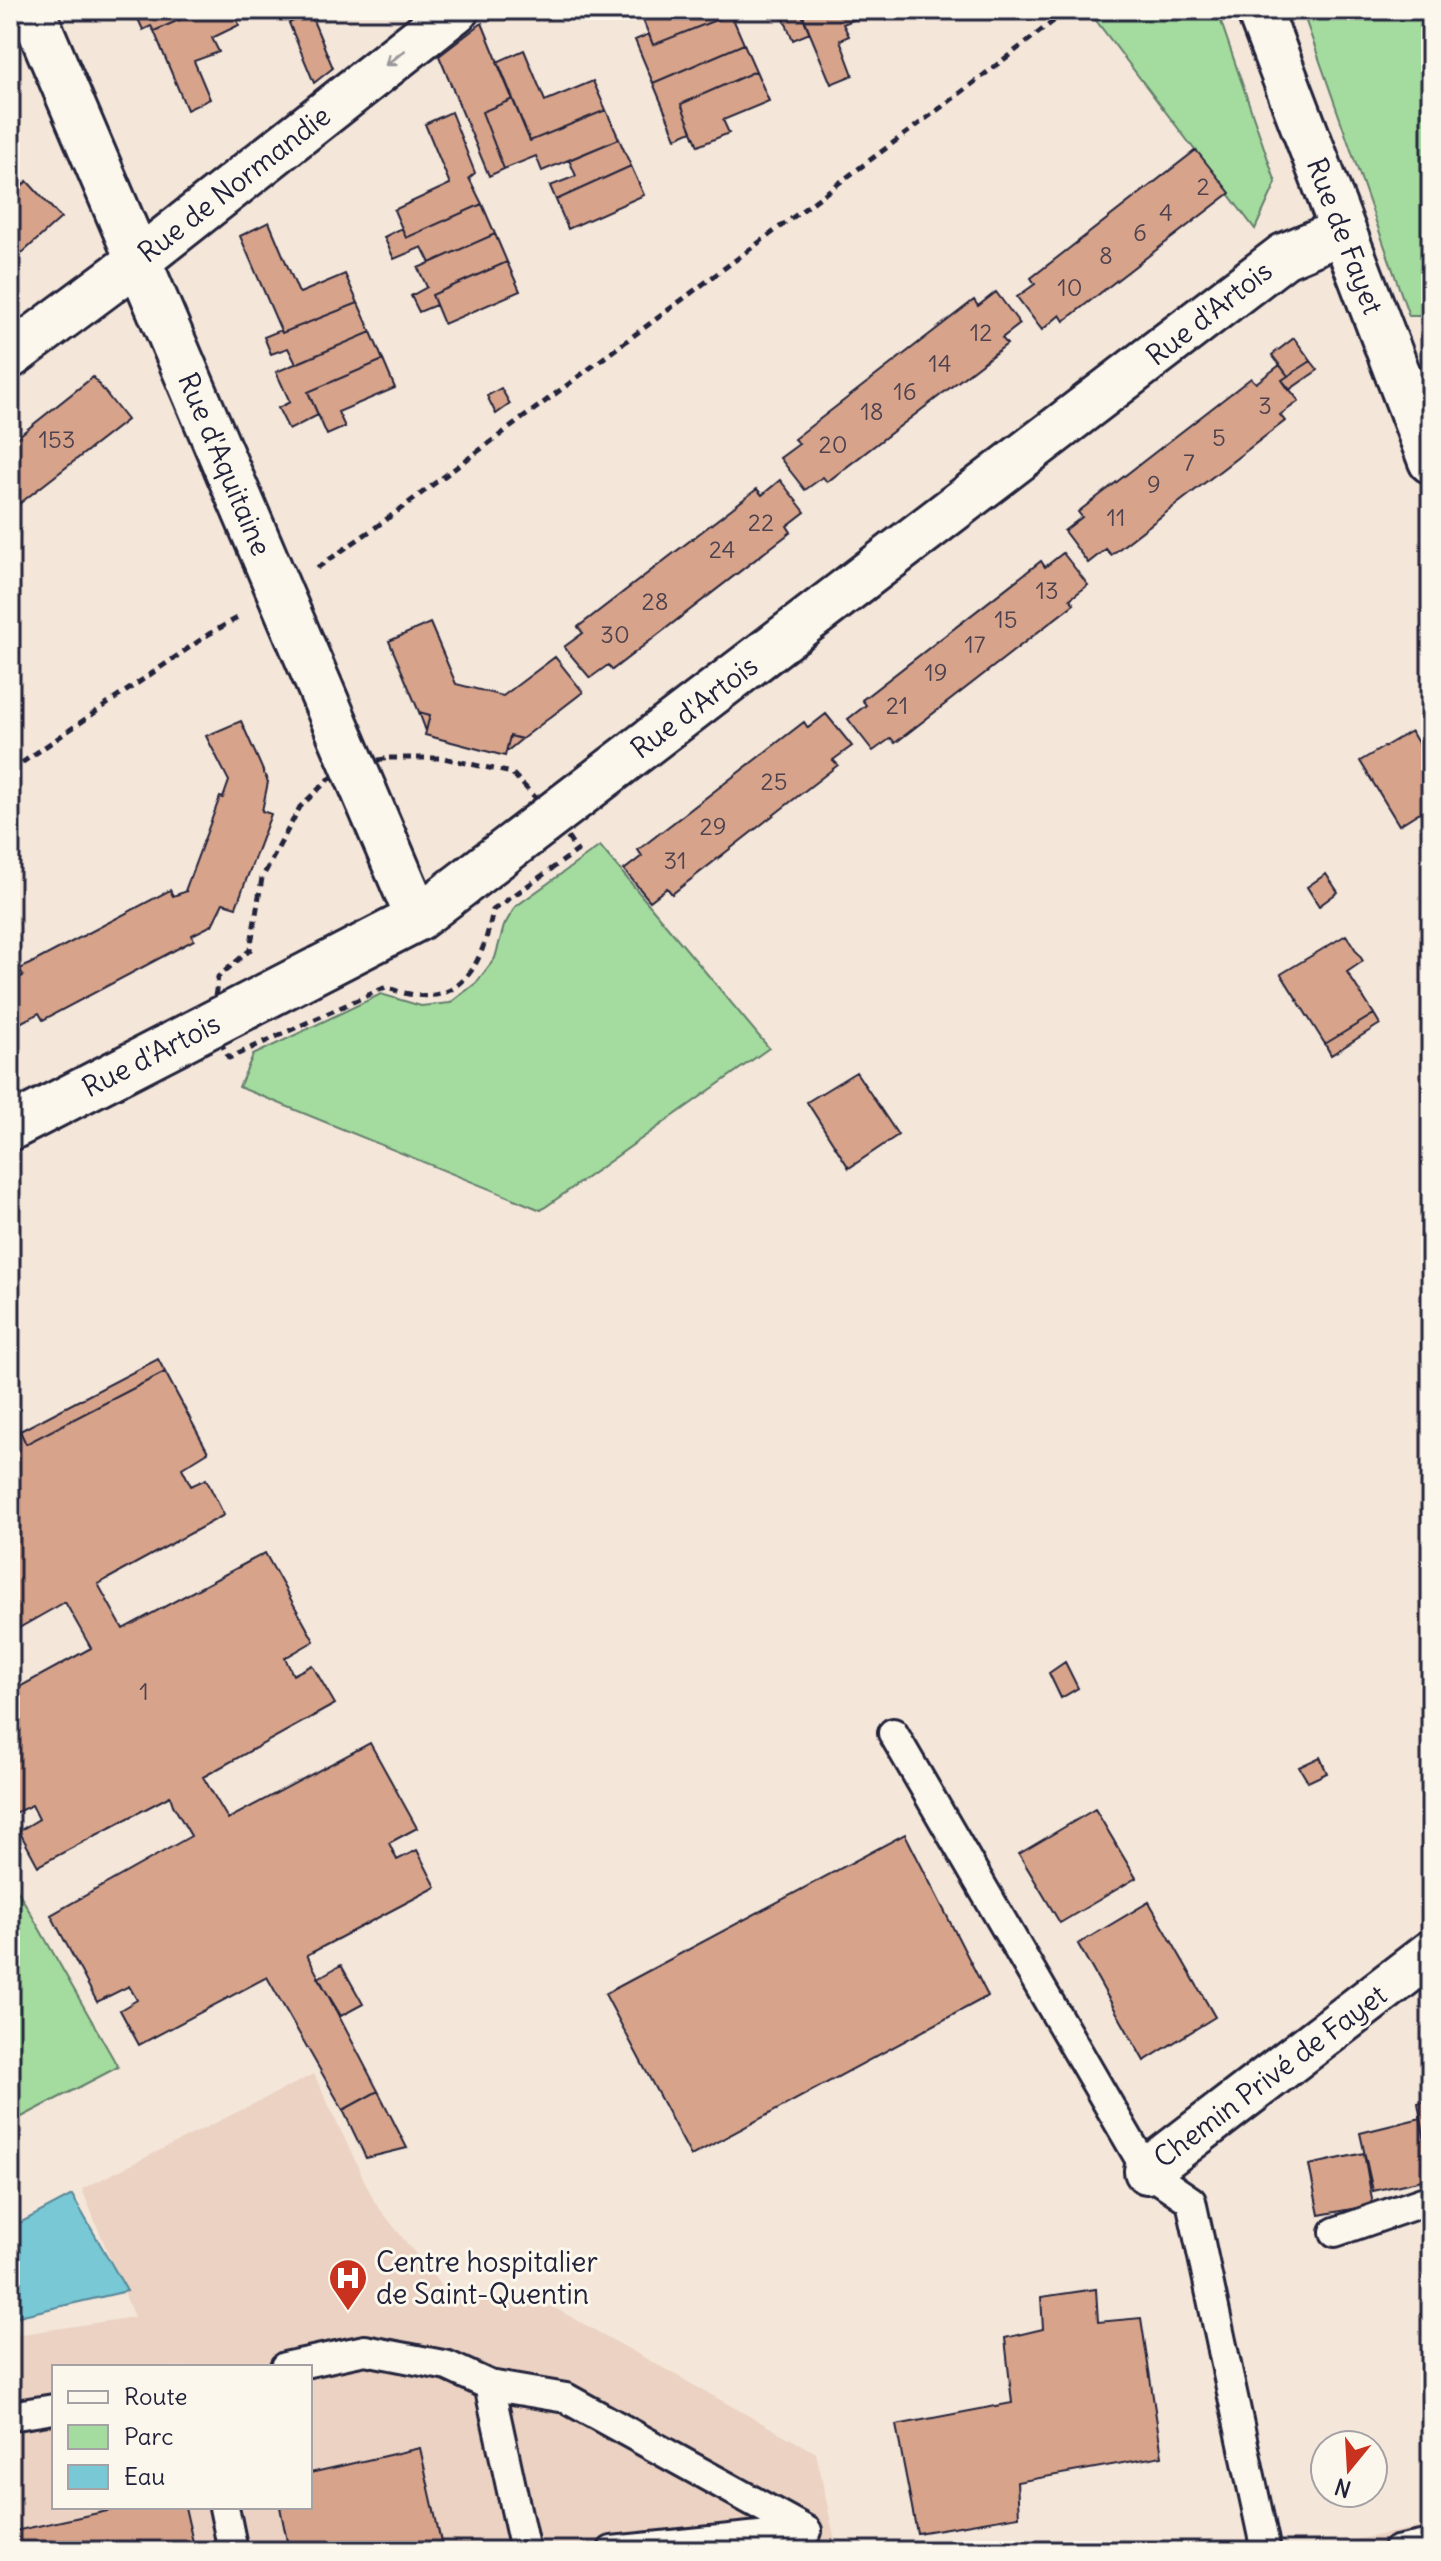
<svg xmlns="http://www.w3.org/2000/svg" width="1441" height="2561" viewBox="0 0 1441 2561" font-family="Delius,sans-serif">
<style>
.built{fill:#ebd2c2;fill-rule:evenodd}
.green{fill:#a4db9e;stroke:#637e6c;stroke-width:2}
.water{fill:#79c8d5;stroke:#568697;stroke-width:2}
.building{fill:#d7a48b;stroke:#22223b;stroke-width:2}
.lines{fill:none;stroke-linecap:round;stroke-linejoin:round}
.service-casing{stroke:#22223b;stroke-width:34}
.minor-casing{stroke:#22223b;stroke-width:50}
.secondary-casing{stroke:#22223b;stroke-width:50}
.path{stroke:#22223b;stroke-width:5;stroke-dasharray:8 6;stroke-linecap:butt}
.service{stroke:#fbf7ec;stroke-width:28}
.minor{stroke:#fbf7ec;stroke-width:44}
.secondary{stroke:#fbf7ec;stroke-width:44}
.oneway{stroke:#99979c}
.labels{text-anchor:middle;stroke-width:6;stroke-linejoin:round;paint-order:stroke}
.number-label{font-size:24px;fill:#4f424f}
.street-label{font-size:28px;fill:#22223b;stroke:#fbf7ec}
.poi-label{font-size:28px;fill:#22223b;stroke:#fbf7ec;text-anchor:start}
</style>
<rect width="100%" height="100%" fill="#f4e6d9"/>
<filter id="ink" filterUnits="userSpaceOnUse"><feTurbulence type="fractalNoise" baseFrequency=".0125" numOctaves="2"/><feDisplacementMap in="SourceGraphic" scale="16" xChannelSelector="R" yChannelSelector="G"/><feConvolveMatrix kernelMatrix="1 2 1 2 8 2 1 2 1" color-interpolation-filters="sRGB"/></filter>
<g filter="url(#ink)">
<!-- built -->
<path class="built" d="M 314,2074 L 375,2203 L 449,2296 L 553,2307 L 816,2453 L 837,2551 L 10,2551 L 10,2336 L 134,2317 L 82,2189 ZM 54,2367 L 310,2367 L 310,2507 L 54,2507 Z
M 1431,2525 L 1431,2551 L 1299,2551 Z"/>
<!-- green -->
<path class="green" d="M 1088,10 L 1217,10 L 1276,183 L 1255,229 Z
M 1302,10 L 1431,10 L 1431,316 L 1409,316 Z
M 600,846 L 769,1048 L 541,1210 L 239,1087 L 253,1055 L 381,994 L 421,1006 L 450,1003 L 476,983 L 495,958 L 504,926 L 515,907 Z
M 10,1877 L 118,2067 L 10,2123 Z"/>
<!-- water -->
<path class="water" d="M 72,2195 L 127,2291 L 10,2318 L 10,2228 Z"/>
<!-- building -->
<path class="building" d="M 134,10 L 202,10 L 154,31 L 151,26 L 143,30 Z
M 202,10 L 233,10 L 239,25 L 212,38 L 219,52 L 194,61 L 210,99 L 187,110 L 154,31 Z
M 639,10 L 729,10 L 731,14 L 653,45 Z
M 780,10 L 801,10 L 810,33 L 793,40 Z
M 800,10 L 877,10 L 843,24 L 849,36 L 840,40 L 853,75 L 831,84 Z
M 310,13 L 333,68 L 314,83 L 289,23 Z
M 731,14 L 744,44 L 653,83 L 635,40 L 649,34 L 653,45 Z
M 482,23 L 513,99 L 482,112 L 504,169 L 489,176 L 439,56 Z
M 744,44 L 756,71 L 681,104 L 692,131 L 676,138 L 653,83 Z
M 524,50 L 545,101 L 593,81 L 606,110 L 530,141 L 497,62 Z
M 756,71 L 769,101 L 723,120 L 729,133 L 698,146 L 681,104 Z
M 513,99 L 530,141 L 606,110 L 619,139 L 542,171 L 536,156 L 504,169 L 482,112 Z
M 451,112 L 475,173 L 469,178 L 482,204 L 406,238 L 394,210 L 450,184 L 425,124 Z
M 619,139 L 631,166 L 556,200 L 550,186 L 576,176 L 569,160 Z
M 1196,150 L 1230,193 L 1064,321 L 1060,315 L 1042,330 L 1017,297 L 1035,284 L 1031,278 Z
M 631,166 L 644,195 L 568,229 L 556,200 Z
M 27,181 L 61,218 L 10,264 L 10,197 Z
M 482,204 L 495,234 L 430,263 L 422,247 L 394,259 L 384,237 L 402,228 L 406,238 Z
M 269,222 L 298,291 L 300,293 L 345,274 L 358,303 L 282,333 L 240,236 Z
M 495,234 L 507,262 L 432,295 L 436,305 L 419,312 L 411,296 L 427,287 L 418,268 Z
M 507,262 L 520,291 L 444,324 L 432,295 Z
M 996,292 L 1020,324 L 1002,338 L 1007,344 L 827,482 L 823,477 L 805,490 L 780,458 L 799,444 L 794,439 L 974,300 L 978,306 Z
M 358,303 L 371,332 L 296,364 L 288,348 L 271,354 L 264,337 L 281,330 L 282,333 Z
M 371,332 L 383,360 L 308,392 L 318,415 L 289,430 L 278,408 L 290,402 L 276,372 Z
M 1294,338 L 1311,361 L 1288,376 L 1272,355 Z
M 383,360 L 395,388 L 338,412 L 345,427 L 327,435 L 308,392 Z
M 1311,361 L 1318,370 L 1289,390 L 1282,380 Z
M 1280,365 L 1288,376 L 1282,380 L 1299,401 L 1280,415 L 1285,421 L 1111,555 L 1106,549 L 1088,563 L 1064,531 L 1082,517 L 1078,512 L 1251,378 L 1256,383 Z
M 93,377 L 127,420 L 10,511 L 10,443 Z
M 501,388 L 510,404 L 496,414 L 487,396 Z
M 780,480 L 805,512 L 787,526 L 791,532 L 612,670 L 608,665 L 590,678 L 564,647 L 583,633 L 578,627 L 757,489 L 762,495 Z
M 1063,553 L 1088,585 L 1070,599 L 1074,604 L 895,743 L 891,738 L 873,751 L 848,719 L 866,705 L 862,700 L 1041,561 L 1045,567 Z
M 430,623 L 456,684 L 503,696 L 555,657 L 583,692 L 522,739 L 510,736 L 505,756 L 425,735 L 430,715 L 419,712 L 389,641 Z
M 419,712 L 430,715 L 426,731 Z
M 826,714 L 852,746 L 833,760 L 838,765 L 672,894 L 667,888 L 650,901 L 624,870 L 642,856 L 638,850 L 804,722 L 808,728 Z
M 241,721 L 268,782 L 262,811 L 271,814 L 236,907 L 223,903 L 212,925 L 192,935 L 194,940 L 43,1020 L 39,1013 L 10,1028 L 10,982 L 23,976 L 20,969 L 170,890 L 173,896 L 187,891 L 185,891 L 220,797 L 223,798 L 229,781 L 206,736 Z
M 1411,731 L 1431,765 L 1431,805 L 1399,825 L 1360,761 Z
M 510,736 L 522,739 L 506,752 Z
M 1326,874 L 1338,892 L 1319,906 L 1307,887 Z
M 1346,935 L 1363,961 L 1347,972 L 1374,1014 L 1325,1044 L 1281,974 Z
M 1374,1014 L 1380,1024 L 1331,1055 L 1325,1044 Z
M 856,1072 L 898,1135 L 849,1168 L 807,1102 Z
M 158,1359 L 165,1372 L 26,1444 L 20,1431 Z
M 165,1372 L 208,1452 L 182,1468 L 191,1486 L 206,1479 L 224,1515 L 98,1584 L 123,1629 L 265,1553 L 314,1641 L 285,1658 L 293,1675 L 312,1665 L 335,1704 L 203,1777 L 228,1819 L 370,1743 L 417,1828 L 389,1843 L 397,1860 L 417,1850 L 436,1887 L 307,1955 L 378,2091 L 343,2110 L 267,1977 L 139,2045 L 120,2010 L 137,2000 L 129,1986 L 97,2002 L 51,1915 L 191,1836 L 173,1805 L 170,1796 L 38,1866 L 19,1831 L 39,1819 L 32,1805 L 10,1815 L 10,1692 L 91,1648 L 65,1602 L 10,1633 L 10,1437 L 20,1431 L 26,1444 Z
M 10,1414 L 20,1431 L 10,1437 Z
M 1065,1662 L 1078,1688 L 1061,1698 L 1049,1673 Z
M 1320,1757 L 1327,1773 L 1308,1782 L 1299,1767 Z
M 1095,1809 L 1136,1878 L 1060,1923 L 1019,1854 Z
M 905,1834 L 988,1996 L 691,2156 L 605,1994 Z
M 1149,1902 L 1215,2017 L 1144,2061 L 1078,1944 Z
M 341,1965 L 363,2004 L 341,2016 L 318,1978 Z
M 378,2091 L 407,2148 L 366,2158 L 343,2110 Z
M 1431,2099 L 1431,2160 L 1428,2160 L 1418,2103 Z
M 1421,2118 L 1431,2178 L 1373,2191 L 1360,2133 Z
M 1364,2153 L 1373,2205 L 1319,2215 L 1309,2165 Z
M 1096,2289 L 1098,2322 L 1141,2318 L 1162,2456 L 1017,2482 L 1019,2516 L 917,2533 L 896,2425 L 1012,2403 L 1005,2338 L 1043,2329 L 1041,2297 Z
M 420,2448 L 443,2551 L 289,2551 L 280,2507 L 310,2507 L 310,2473 Z
M 126,2507 L 185,2507 L 195,2551 L 10,2551 L 10,2532 Z"/>
<g class="lines">
<!-- service casing -->
<g class="service-casing">
<path id="service" d="M 893,1733 L 1147,2171 L 1191,2201 L 1266,2551
M 1335,2232 L 1431,2199
M 285,2367 L 365,2350 L 448,2366 L 489,2385 L 566,2398 L 807,2531 L 612,2551
M 489,2385 L 525,2551
M 10,2416 L 54,2409
M 224,2507 L 233,2551
M 1397,2551 L 1431,2544"/>
</g>
<!-- minor casing -->
<g class="minor-casing">
<path id="minor" d="M 32,10 L 418,918
M 10,356 L 139,260 L 456,10
M 10,1128 L 418,918 L 1284,256 L 1343,231
M 1147,2171 L 1431,1953"/>
</g>
<!-- secondary casing -->
<g class="secondary-casing">
<path id="secondary" d="M 1259,10 L 1431,461"/>
</g>
<!-- path -->
<path class="path" d="M 317,568 L 376,527 L 959,94 L 1064,13
M 389,758 L 443,758 L 512,773 L 552,815 L 577,851 L 493,910 C 481,972 456,1015 386,987 L 229,1058 L 211,1024 L 218,977 L 250,950 L 262,878 L 300,807 L 328,780 L 353,765 Z
M 10,771 L 209,634 L 241,616"/>
<!-- service -->
<use href="#service" class="service"/>
<!-- minor -->
<use href="#minor" class="minor"/>
<!-- secondary -->
<use href="#secondary" class="secondary"/>
</g>
<!-- one-way arrows -->
<defs><path id="oneway-shaft" d="M-6 0H5M1.5-3L5.5 0L1.5 3" fill="none" stroke-width="1.6" stroke-linecap="round" stroke-linejoin="round" transform="scale(2)"/></defs>
<use class="oneway" href="#oneway-shaft" transform="translate(395 58) rotate(142)"/>
</g>
<!-- icons -->
<defs>
<g id="hospital-pin" transform="scale(2)"><path d="M0 17L-7.5 6A9.5 9.5 0 1 1 7.5 6Z" fill="#c8321e" stroke="#fbf7ec"/><path d="M-5-5h3v3.5h4V-5h3V5h-3V1.5h-4V5h-3Z" fill="#fff"/></g>
</defs>
<g fill-rule="evenodd">
<use href="#hospital-pin" x="348" y="2278"/>
</g>
<g class="labels">
<!-- number labels -->
<g class="number-label">
<text x="1203" y="195">2</text>
<text x="1166" y="221">4</text>
<text x="1140" y="241">6</text>
<text x="1106" y="264">8</text>
<text x="1070" y="296">10</text>
<text x="981" y="341">12</text>
<text x="940" y="372">14</text>
<text x="905" y="400">16</text>
<text x="1265" y="414">3</text>
<text x="872" y="420">18</text>
<text x="1219" y="446">5</text>
<text x="57" y="448">153</text>
<text x="833" y="453">20</text>
<text x="1189" y="471">7</text>
<text x="1154" y="493">9</text>
<text x="1116" y="526">11</text>
<text x="761" y="531">22</text>
<text x="722" y="558">24</text>
<text x="1047" y="599">13</text>
<text x="655" y="610">28</text>
<text x="1006" y="628">15</text>
<text x="615" y="643">30</text>
<text x="975" y="653">17</text>
<text x="936" y="681">19</text>
<text x="897" y="714">21</text>
<text x="774" y="790">25</text>
<text x="713" y="835">29</text>
<text x="675" y="869">31</text>
<text x="144" y="1700">1</text>
</g>
<!-- street labels -->
<g class="street-label">
<text transform="translate(234 184) rotate(-38)" y="10">Rue de Normandie</text>
<text transform="translate(1345 236) rotate(69)" y="10">Rue de Fayet</text>
<text transform="translate(1209 313) rotate(-38)" y="10">Rue d'Artois</text>
<text transform="translate(225 464) rotate(67)" y="10">Rue d'Aquitaine</text>
<text transform="translate(694 707) rotate(-37)" y="10">Rue d'Artois</text>
<text transform="translate(151 1055) rotate(-27)" y="10">Rue d'Artois</text>
<text transform="translate(1270 2076) rotate(-37)" y="10">Chemin Privé de Fayet</text>
</g>
<!-- poi labels -->
<g class="poi-label">
<text x="376" y="2272">Centre hospitalier<tspan x="376" dy="32">de Saint-Quentin</tspan></text>
</g>
</g>
<!-- margin -->
<rect width="1441" height="2561" fill="none" stroke="#fbf7ec" stroke-width="40"/>
<rect x="20" y="20" width="1401" height="2521" fill="none" stroke="#22223b" stroke-width="3" filter="url(#ink)"/>
<!-- legend -->
<rect x="52" y="2365" width="260" height="144" fill="#fbf7ec" stroke="#a4a2a5" stroke-width="2"/>
<rect x="68" y="2391" width="40" height="12" fill="#fbf7ec" stroke="#a4a2a5" stroke-width="2"/>
<text x="124" y="2405" font-size="24" fill="#22223b">Route</text>
<rect x="68" y="2425" width="40" height="24" fill="#a4db9e" stroke="#a4a2a5" stroke-width="2"/>
<text x="124" y="2445" font-size="24" fill="#22223b">Parc</text>
<rect x="68" y="2465" width="40" height="24" fill="#79c8d5" stroke="#a4a2a5" stroke-width="2"/>
<text x="124" y="2485" font-size="24" fill="#22223b">Eau</text>
<!-- north arrow -->
<g transform="translate(1349 2469) rotate(198)"><circle r="38" fill="#fbf7ec" stroke="#a4a2a5" stroke-width="2"/>
<path d="M0-6L14 30L0 20L-14 30Z" fill="#c8321e"/>
<text y="-12" font-size="22" font-weight="bold" text-anchor="middle" fill="#22223b">N</text>
</g>
</svg>
